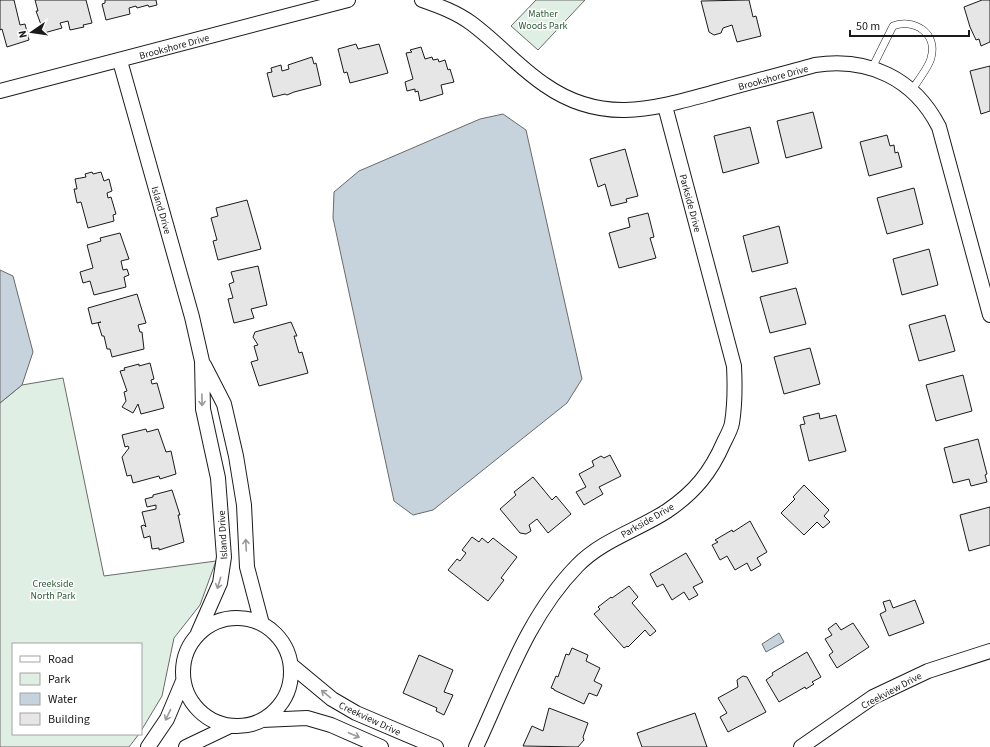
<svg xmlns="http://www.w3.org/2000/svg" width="990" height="747" viewBox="0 0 990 747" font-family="'Source Sans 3',sans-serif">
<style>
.green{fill:#e0efe3;stroke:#6a6a6a}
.water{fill:#c6d2dc;stroke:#6a6a6a}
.building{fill:#e6e6e6;stroke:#1a1a1a}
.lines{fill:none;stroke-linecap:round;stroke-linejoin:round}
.lane-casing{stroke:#1a1a1a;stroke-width:8}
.street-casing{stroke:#1a1a1a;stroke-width:16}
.lane{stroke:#fff;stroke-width:7}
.street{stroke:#fff;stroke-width:14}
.oneway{stroke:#989898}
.labels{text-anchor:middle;stroke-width:3;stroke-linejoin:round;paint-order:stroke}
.park-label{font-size:10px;fill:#2b5a34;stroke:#fff}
.street-label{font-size:10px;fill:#1a1a1a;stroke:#fff}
</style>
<rect width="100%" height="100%" fill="#fff"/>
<!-- green -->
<path class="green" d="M 536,0 L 585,0 L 538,50 L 511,26 Z
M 63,378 L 104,576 L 216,561 L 200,605 L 174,638 L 162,696 L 141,731 L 141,644 L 13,644 L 13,734 L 139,734 L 129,747 L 0,747 L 0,403 L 22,385 Z"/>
<!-- water -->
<path class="water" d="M 503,114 L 526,130 L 582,379 L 567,403 L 433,510 L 413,515 L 394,501 L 333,218 L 334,192 L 359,171 L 480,119 Z
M 0,270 L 13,276 L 33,352 L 22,385 L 0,403 Z
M 779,633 L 784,642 L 766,652 L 762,644 Z"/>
<!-- building -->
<path class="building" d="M 0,0 L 14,0 L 20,25 L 25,24 L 29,40 L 7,47 L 2,29 L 0,30 Z
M 35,0 L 86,0 L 92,23 L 83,25 L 84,27 L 70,30 L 68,21 L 60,23 L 62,28 L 44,33 L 36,11 L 38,11 Z
M 105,0 L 156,0 L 157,5 L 149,7 L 148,5 L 137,8 L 136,6 L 129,8 L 130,14 L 106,20 L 102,4 L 105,3 Z
M 749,0 L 753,17 L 756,16 L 761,36 L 737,42 L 732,25 L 723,28 L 721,33 L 714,35 L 709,32 L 701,1 Z
M 982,0 L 990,0 L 990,42 L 981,46 L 979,39 L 976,40 L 970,27 L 964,7 Z
M 356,44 L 358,49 L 379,44 L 388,73 L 350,83 L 347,72 L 344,73 L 338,49 Z
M 421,47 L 425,59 L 432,57 L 433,60 L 438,59 L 439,62 L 445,60 L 448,70 L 450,69 L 454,82 L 441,85 L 443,94 L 420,101 L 418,91 L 415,92 L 415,89 L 407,91 L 405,82 L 413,79 L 406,53 L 412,52 L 410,50 Z
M 312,57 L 314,64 L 316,63 L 321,85 L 294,92 L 287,95 L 285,94 L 273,97 L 267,73 L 272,72 L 271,68 L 281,65 L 282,71 L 289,69 L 288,65 Z
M 990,66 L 990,111 L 981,114 L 970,71 Z
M 813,112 L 822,148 L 786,158 L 777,121 Z
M 750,127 L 759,163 L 723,173 L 714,136 Z
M 887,135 L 890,146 L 894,145 L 895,153 L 898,152 L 902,167 L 869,176 L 860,142 Z
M 625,149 L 638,196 L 626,199 L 627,202 L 611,206 L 605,184 L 598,187 L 590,159 Z
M 92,172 L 93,174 L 101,172 L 104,181 L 109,179 L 112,191 L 107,193 L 108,198 L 111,197 L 116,214 L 113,215 L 114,221 L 88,228 L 81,202 L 77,203 L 74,189 L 77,189 L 75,179 L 86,177 L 85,174 Z
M 914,188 L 923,224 L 887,234 L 877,198 Z
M 247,200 L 261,249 L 218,260 L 213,241 L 217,240 L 211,218 L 218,216 L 216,208 Z
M 648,213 L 654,237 L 650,238 L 656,258 L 619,268 L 609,233 L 630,227 L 628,218 Z
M 779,226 L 788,263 L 752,272 L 743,236 Z
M 120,233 L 129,259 L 121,261 L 123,270 L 127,269 L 129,275 L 124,277 L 126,287 L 94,295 L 90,281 L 83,283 L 80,272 L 93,268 L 87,245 L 101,241 L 100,238 Z
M 929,249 L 938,285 L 902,295 L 893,259 Z
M 258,266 L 267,305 L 251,309 L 254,318 L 234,323 L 228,299 L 233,298 L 229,284 L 234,282 L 231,272 Z
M 796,288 L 806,324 L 770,333 L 760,297 Z
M 137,294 L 146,323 L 138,325 L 140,332 L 142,332 L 144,349 L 112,357 L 110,349 L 107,349 L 104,336 L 102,336 L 98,323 L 101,322 L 92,324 L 88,308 Z
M 945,315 L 955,351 L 919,361 L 909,325 Z
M 291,322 L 297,336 L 294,336 L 299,353 L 302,352 L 308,373 L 259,386 L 251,362 L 258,360 L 254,346 L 258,345 L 253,337 L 255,332 Z
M 810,348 L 820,384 L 784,394 L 774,357 Z
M 150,363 L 154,379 L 151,380 L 152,384 L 157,383 L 164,408 L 141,414 L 138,404 L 133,413 L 122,407 L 126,401 L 124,392 L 127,391 L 120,371 L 125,370 L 124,368 L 139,364 L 139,366 Z
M 963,375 L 972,411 L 936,421 L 926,385 Z
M 819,413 L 820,419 L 836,415 L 846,451 L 809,461 L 800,425 L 805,424 L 803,417 Z
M 146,429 L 147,432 L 158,429 L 166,452 L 171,451 L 176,474 L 160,479 L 159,476 L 133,483 L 131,475 L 127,476 L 122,457 L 129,448 L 128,446 L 125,447 L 122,435 Z
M 978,439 L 987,474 L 985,475 L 987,482 L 971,486 L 969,479 L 953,483 L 944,448 Z
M 610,455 L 621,476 L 599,487 L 603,494 L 584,505 L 576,492 L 586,487 L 579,474 L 594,466 L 592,461 L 601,456 L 604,458 Z
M 533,477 L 552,500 L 556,496 L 571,514 L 548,533 L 537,519 L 529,525 L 531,531 L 526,534 L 520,533 L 500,509 L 516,495 L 514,492 Z
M 804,485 L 829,510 L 824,516 L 830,522 L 823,528 L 817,522 L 804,535 L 781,513 L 795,499 L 793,497 Z
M 172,490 L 180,515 L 178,515 L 184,542 L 159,550 L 159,548 L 152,549 L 150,536 L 144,538 L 141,526 L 144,525 L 146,527 L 142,512 L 156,509 L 156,505 L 147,507 L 145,499 L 153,497 L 153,495 Z
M 990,507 L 990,545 L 969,551 L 960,515 Z
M 750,521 L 767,552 L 757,558 L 761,565 L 751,571 L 747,563 L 735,570 L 727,556 L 720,560 L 712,545 L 718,542 L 715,540 L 732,530 L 733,532 Z
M 472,537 L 479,542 L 482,538 L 488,543 L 493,538 L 517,557 L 501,578 L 504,580 L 488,601 L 448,570 L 457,559 L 460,561 L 466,553 L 462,550 Z
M 686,553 L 703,582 L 693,587 L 698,595 L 689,600 L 684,592 L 672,600 L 663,584 L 657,587 L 650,574 Z
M 629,586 L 638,597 L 632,603 L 656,631 L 650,636 L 645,630 L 628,647 L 627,646 L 624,648 L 594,614 L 600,609 L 598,607 L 611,597 L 612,598 Z
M 890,600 L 893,608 L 915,600 L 924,623 L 889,636 L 880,614 L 886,611 L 883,602 Z
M 836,623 L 841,630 L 853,623 L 869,647 L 837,668 L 829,655 L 833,652 L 825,639 L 832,635 L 828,629 Z
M 572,648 L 588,655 L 586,661 L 600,668 L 594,681 L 602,685 L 597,696 L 589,693 L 584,704 L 554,690 L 554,689 L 551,688 L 556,676 L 558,677 L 566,654 L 569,655 Z
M 807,652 L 821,677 L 812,682 L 814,684 L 806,689 L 805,687 L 779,702 L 766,680 L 773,675 L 772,673 Z
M 419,655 L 453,670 L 444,692 L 453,695 L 444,715 L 436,711 L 437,708 L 403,693 Z
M 743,676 L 747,677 L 766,712 L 728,732 L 720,717 L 727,713 L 718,698 L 738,687 L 737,680 Z
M 549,708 L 588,723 L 583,737 L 584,740 L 578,747 L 523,746 L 532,726 L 543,731 Z
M 695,713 L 707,747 L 642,747 L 637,733 Z"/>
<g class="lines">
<!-- lane casing -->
<g class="lane-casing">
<path id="lane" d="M 872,68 L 893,26 C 914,18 938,33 931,58 C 929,67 917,82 911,91"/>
</g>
<!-- street casing -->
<g class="street-casing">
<path id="street" d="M 422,0 C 439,6 456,12 471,23 C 497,42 518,67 545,85 C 604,126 656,108 719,91 C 751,82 783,74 815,65 C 868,57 914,78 939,127 L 990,315
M 120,61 L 192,317 L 202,361 L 203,409 L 218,478 L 224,557 L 220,583 L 198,633
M 0,91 L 348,0
M 204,365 L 224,404 L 236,456 L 244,505 L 247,567 L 262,624
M183 672a54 54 0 1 1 108 0a54 54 0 1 1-108 0Z
M 291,665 L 332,699 L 356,713 L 436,747
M 262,720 L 307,718 L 331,725 L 381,747
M 148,747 L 167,719 L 183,681
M 186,747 L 230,726
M 476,747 C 505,685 528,616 577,566 C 602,540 638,530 667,511 C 695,492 711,472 724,442 C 727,436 731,429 732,423 C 735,404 735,385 734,366 L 665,106
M 801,747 L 873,697 L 928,671 L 990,651"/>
</g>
<!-- lane -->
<use href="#lane" class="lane"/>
<!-- street -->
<use href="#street" class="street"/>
</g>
<!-- one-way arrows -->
<defs><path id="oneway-shaft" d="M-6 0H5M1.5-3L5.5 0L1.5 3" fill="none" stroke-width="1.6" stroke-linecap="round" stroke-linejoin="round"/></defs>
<g class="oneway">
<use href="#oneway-shaft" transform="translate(202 400) rotate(89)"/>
<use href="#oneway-shaft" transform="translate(246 545) rotate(-93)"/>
<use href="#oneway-shaft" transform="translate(219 583) rotate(107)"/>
<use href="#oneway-shaft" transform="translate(326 694) rotate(-141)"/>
<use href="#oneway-shaft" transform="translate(168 715) rotate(115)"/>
<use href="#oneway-shaft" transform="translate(354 735) rotate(23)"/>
</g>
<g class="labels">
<!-- park labels -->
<g class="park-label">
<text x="543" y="17">Mather<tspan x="543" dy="12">Woods Park</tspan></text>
<text x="53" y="587">Creekside<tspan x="53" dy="12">North Park</tspan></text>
</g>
<!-- street labels -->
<g class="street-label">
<text transform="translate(174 46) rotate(-15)" y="4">Brookshore Drive</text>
<text transform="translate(773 77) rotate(-15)" y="4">Brookshore Drive</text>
<text transform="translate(691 203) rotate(75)" y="4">Parkside Drive</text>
<text transform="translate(162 210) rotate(74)" y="4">Island Drive</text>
<text transform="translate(647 520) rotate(-30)" y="4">Parkside Drive</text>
<text transform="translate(222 535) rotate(-93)" y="4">Island Drive</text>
<text transform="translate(891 690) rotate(-28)" y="4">Creekview Drive</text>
<text transform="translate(370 718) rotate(25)" y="4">Creekview Drive</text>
</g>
</g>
<!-- legend -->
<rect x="12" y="643" width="130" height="92" fill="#ffffff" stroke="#a3a3a3"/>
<rect x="20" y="656" width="20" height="6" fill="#ffffff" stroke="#a3a3a3"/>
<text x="48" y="663" font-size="12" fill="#1a1a1a">Road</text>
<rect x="20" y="673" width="20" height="12" fill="#e0efe3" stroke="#a3a3a3"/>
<text x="48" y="683" font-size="12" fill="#1a1a1a">Park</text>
<rect x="20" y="693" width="20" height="12" fill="#c6d2dc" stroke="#a3a3a3"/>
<text x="48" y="703" font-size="12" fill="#1a1a1a">Water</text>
<rect x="20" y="713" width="20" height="12" fill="#e6e6e6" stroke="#a3a3a3"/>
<text x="48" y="723" font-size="12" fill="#1a1a1a">Building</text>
<!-- north arrow -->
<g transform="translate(32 32) rotate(257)" stroke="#ffffff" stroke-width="3" paint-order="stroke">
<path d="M0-3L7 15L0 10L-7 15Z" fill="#1a1a1a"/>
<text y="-6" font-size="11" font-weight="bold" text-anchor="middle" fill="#1a1a1a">N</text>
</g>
<!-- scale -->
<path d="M850 30v6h119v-6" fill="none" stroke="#1a1a1a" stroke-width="2"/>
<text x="856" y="30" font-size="12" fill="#1a1a1a" stroke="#ffffff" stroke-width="3" paint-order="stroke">50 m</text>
</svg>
